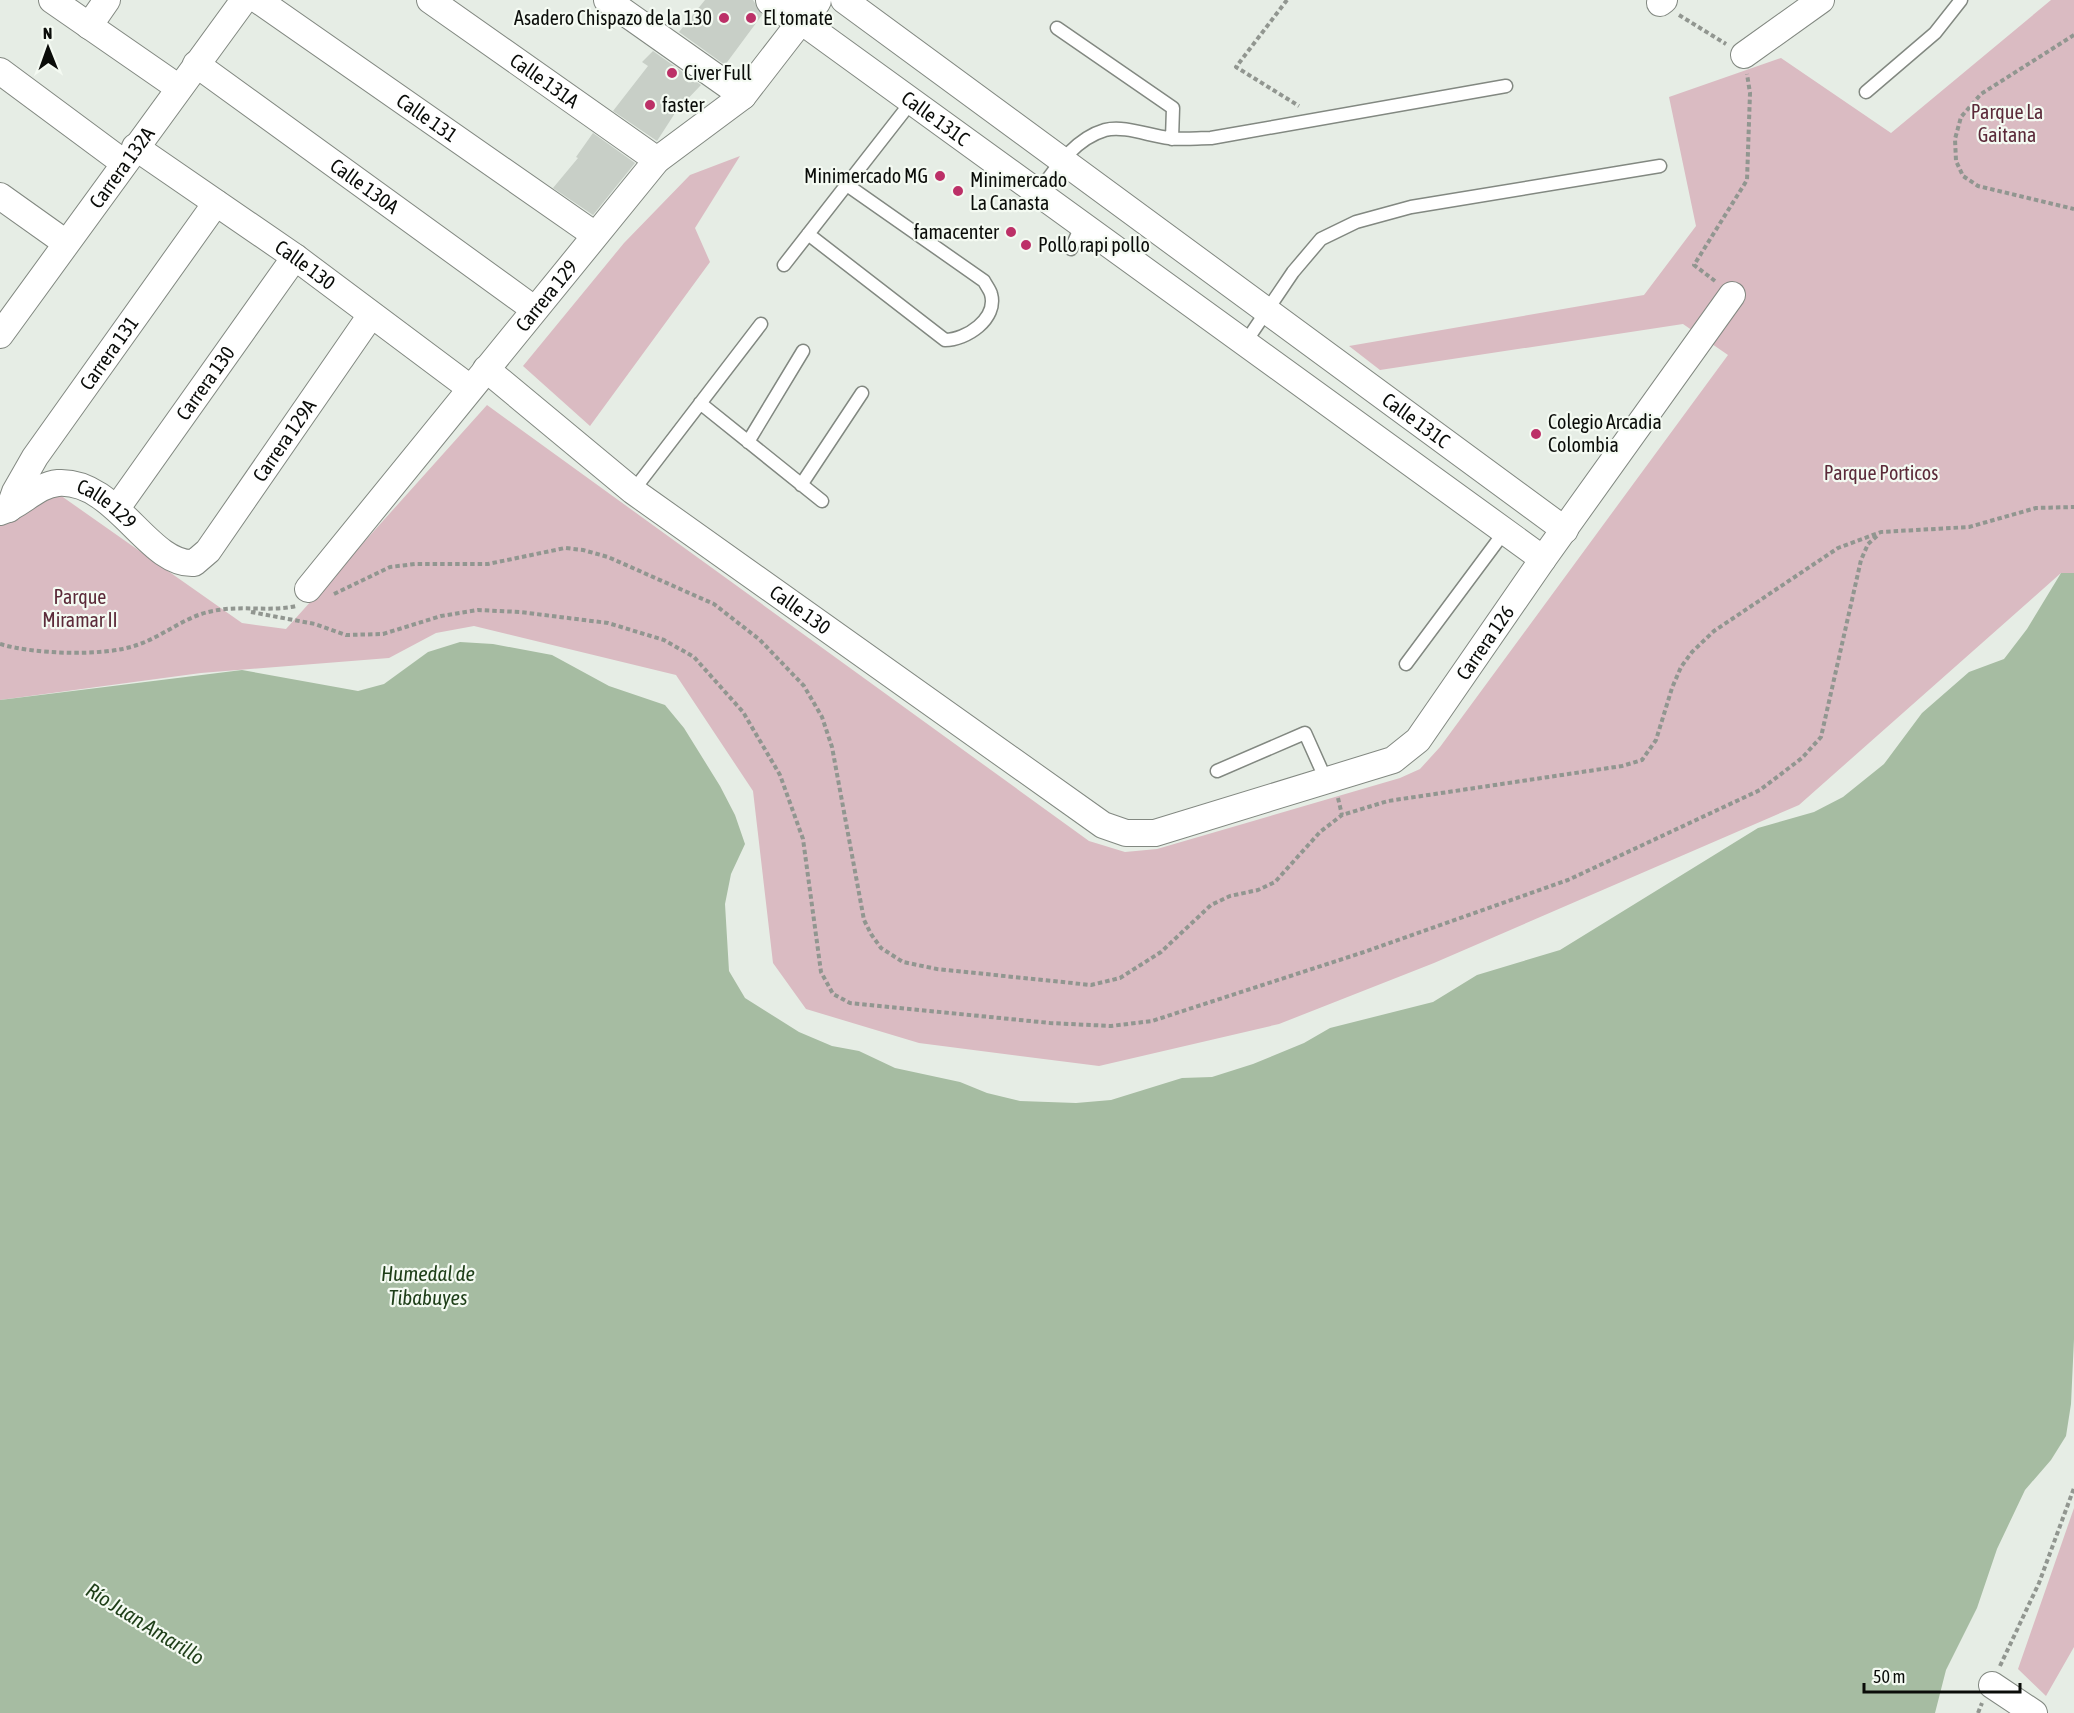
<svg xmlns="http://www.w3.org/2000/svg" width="2074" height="1713" viewBox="0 0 2074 1713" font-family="'Asap Condensed',sans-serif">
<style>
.green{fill:#dabbc2}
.water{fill:#a6bca2}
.building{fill:#c8cfc7}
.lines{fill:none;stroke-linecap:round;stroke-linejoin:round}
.service-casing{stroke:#828881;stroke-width:15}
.minor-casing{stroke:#828881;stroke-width:28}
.tertiary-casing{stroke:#828881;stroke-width:34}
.path{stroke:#919690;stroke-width:4;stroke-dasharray:4.5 3;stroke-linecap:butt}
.service{stroke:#fff;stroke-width:12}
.minor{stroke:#fff;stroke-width:26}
.tertiary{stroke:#fff;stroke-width:32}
.poi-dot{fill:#bc3067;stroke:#f4faf2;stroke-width:2}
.labels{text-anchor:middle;stroke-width:4.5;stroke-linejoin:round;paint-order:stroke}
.poi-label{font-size:20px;fill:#0a0c09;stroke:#f4faf2;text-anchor:start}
.street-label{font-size:20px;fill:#0a0c09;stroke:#f4faf2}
.park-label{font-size:20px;fill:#5b2a39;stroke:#f4faf2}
.water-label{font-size:21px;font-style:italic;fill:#1e3e18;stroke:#f4faf2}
</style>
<rect width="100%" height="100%" fill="#e6ede5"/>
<!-- green -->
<path class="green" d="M 2051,0 L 2074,0 L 2074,573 L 2061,573 L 1799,805 L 1434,963 L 1279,1024 L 1099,1066 L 919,1043 L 806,1009 L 773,963 L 753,791 L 676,675 L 474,626 L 436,633 L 389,658 L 201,673 L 0,700 L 0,526 L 50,488 L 242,623 L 286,629 L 487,405 L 1089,841 L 1125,852 L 1157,849 L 1400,778 L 1420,769 L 1440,747 L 1728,355 L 1683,324 L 1380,370 L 1349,346 L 1644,295 L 1696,226 L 1669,97 L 1781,58 L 1891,133 Z
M 740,156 L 695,228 L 710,262 L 590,426 L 523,366 L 624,243 L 690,175 Z
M 2074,1508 L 2074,1647 L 2046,1696 L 2018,1669 Z"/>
<!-- water -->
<path class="water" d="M 2061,573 L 2074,573 L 2074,1339 L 2071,1404 L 2066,1436 L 2051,1460 L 2025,1490 L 1997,1549 L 1977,1608 L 1946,1670 L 1935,1713 L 0,1713 L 0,700 L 242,670 L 358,691 L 384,684 L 428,652 L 460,642 L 493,644 L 552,655 L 609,686 L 665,705 L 684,728 L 720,786 L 735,815 L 745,844 L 731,874 L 725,904 L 729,971 L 745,998 L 799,1032 L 832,1046 L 859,1051 L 895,1068 L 960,1082 L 987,1093 L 1020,1101 L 1076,1103 L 1111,1100 L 1182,1078 L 1212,1077 L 1253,1064 L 1304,1043 L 1330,1028 L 1433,1002 L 1477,975 L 1560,950 L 1758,828 L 1814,812 L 1843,797 L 1884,764 L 1922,713 L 1969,672 L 2004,659 L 2027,629 Z"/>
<!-- building -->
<path class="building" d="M 705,0 L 753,0 L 762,15 L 725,65 L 679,32 Z
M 653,51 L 701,85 L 677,110 L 657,141 L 613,111 L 648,66 L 642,62 Z
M 593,133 L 635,163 L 593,215 L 553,188 L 578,158 L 576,157 Z"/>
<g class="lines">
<!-- service casing -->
<g class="service-casing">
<path id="service" d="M 1057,28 L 1173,108 L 1172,139
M 1866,92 L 1935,33 L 1961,0
M 1038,193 C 1055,169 1074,139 1105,130 C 1124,125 1150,136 1169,138 C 1183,140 1197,138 1211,138 L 1506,86
M 808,234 L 945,340 C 966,340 998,319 991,294 C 990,290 986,285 984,281 L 847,185
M 1071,249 L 1082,224
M 784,265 L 912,101
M 1245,343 L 1293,272 L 1321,239 L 1356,222 L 1411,207 L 1660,166
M 700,403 L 822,501
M 748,442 L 803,351
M 801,485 L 862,393
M 633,491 L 761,324
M 1406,664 L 1505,531
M 1217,771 L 1305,733 L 1326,780"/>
</g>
<!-- minor casing -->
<g class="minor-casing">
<g id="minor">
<path d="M 52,0 L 179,88"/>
<path id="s1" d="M 258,0 L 595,235"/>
<path id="s2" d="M 430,0 L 657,160"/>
<path d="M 607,0 L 743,96"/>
<path id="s3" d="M 844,0 L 1565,530"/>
<path d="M 1660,3 L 1664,0"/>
<path d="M 89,26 L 107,0"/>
<path d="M 1744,55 L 1821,0"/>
<path id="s4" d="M 196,64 L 534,309"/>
<path d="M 0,71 L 124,163"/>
<path id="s5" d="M 135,147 L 295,257 L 470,388"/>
<path d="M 0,196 L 66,243"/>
<path id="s6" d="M 0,335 L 244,0"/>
<path id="s7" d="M 486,369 L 633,491 L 1103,825 L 1126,833 L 1155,833 L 1393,760 L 1418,740 L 1543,559 L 1732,295"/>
<path id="s8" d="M 117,508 L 295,257"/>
<path id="s9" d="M 9,509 L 15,492 L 35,457 L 216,203"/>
<path id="s10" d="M 0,512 C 21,506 36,485 58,483 C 116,479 148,566 194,563 L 208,551 L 371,315"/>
<path id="s11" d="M 308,589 L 657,160 L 743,96 L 801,21 L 1543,559"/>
<path d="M 1992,1685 L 2034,1713"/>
</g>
</g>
<!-- tertiary casing -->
<g class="tertiary-casing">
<path id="tertiary" d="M 772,0 L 801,21 L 815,0"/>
</g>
<!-- path -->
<path class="path" d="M 1287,0 L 1236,67 L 1299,106
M 1679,15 L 1726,44
M 2074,35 L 1981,94 L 1961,117 L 1955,139 L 1956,161 L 1963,176 L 1978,186 L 2074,209
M 1715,281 L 1694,265 L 1747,180 L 1750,93 L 1747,74
M 334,594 L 390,567 L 415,564 L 488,564 L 565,548 L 583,550 L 608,557 L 714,604 L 760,640 L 804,686 L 822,717 L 832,747 L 864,920 L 871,934 L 881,948 L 903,962 L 937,969 L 1091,985 L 1120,978 L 1161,952 L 1211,905 L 1230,896 L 1258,890 L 1275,882 L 1320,832 L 1342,815 L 1388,801 L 1622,766 L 1642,760 L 1656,740 L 1672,688 L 1681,667 L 1692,652 L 1714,631 L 1838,548 L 1881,532 L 1969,527 L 2036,508 L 2074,507
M 251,612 L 315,624 L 346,635 L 383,634 L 441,616 L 478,610 L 520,612 L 608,623 L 664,640 L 694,657 L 743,712 L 780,775 L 803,839 L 821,972 L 833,994 L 850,1003 L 1050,1023 L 1111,1026 L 1152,1021 L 1361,953 L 1568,880 L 1760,790 L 1802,758 L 1821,737 L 1861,560 L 1868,544 L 1878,535
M 0,644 C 33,654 104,657 137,645 C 164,636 185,616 213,611 C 240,605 269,612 296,606
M 1338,798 L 1342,815
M 2000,1666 L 2039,1583 L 2074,1488
M 1978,1713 L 1982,1703"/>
<!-- service -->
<use href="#service" class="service"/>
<!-- minor -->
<use href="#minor" class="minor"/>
<!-- tertiary -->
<use href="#tertiary" class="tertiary"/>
</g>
<!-- markers -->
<g class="poi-dot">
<circle cx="724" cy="18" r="6"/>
<circle cx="751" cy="18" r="6"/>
<circle cx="672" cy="73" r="6"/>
<circle cx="650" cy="105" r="6"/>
<circle cx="940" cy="176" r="6"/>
<circle cx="958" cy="191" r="6"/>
<circle cx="1011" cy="232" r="6"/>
<circle cx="1026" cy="245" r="6"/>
<circle cx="1536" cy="434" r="6"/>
</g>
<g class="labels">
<!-- poi labels -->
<g class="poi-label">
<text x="712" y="25" text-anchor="end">Asadero Chispazo de la 130</text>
<text x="763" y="25">El tomate</text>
<text x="684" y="80">Civer Full</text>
<text x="662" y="112">faster</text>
<text x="928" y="183" text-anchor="end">Minimercado MG</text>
<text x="970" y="187">Minimercado<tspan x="970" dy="23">La Canasta</tspan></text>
<text x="999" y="239" text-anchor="end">famacenter</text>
<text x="1038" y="252">Pollo rapi pollo</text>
<text x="1548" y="429">Colegio Arcadia<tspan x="1548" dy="23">Colombia</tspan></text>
</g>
<!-- street labels -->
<g class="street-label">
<text dy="7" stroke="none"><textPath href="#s2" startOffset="140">Calle 131A</textPath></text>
<text dy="7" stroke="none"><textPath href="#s1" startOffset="206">Calle 131</textPath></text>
<text dy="7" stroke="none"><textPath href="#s11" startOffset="921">Calle 131C</textPath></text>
<text dy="7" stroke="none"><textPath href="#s6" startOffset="207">Carrera 132A</textPath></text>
<text dy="7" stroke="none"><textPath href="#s4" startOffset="208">Calle 130A</textPath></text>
<text dy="7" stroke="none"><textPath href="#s5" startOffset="207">Calle 130</textPath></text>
<text dy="7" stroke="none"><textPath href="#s11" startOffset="378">Carrera 129</textPath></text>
<text dy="7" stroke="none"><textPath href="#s9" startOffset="186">Carrera 131</textPath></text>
<text dy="7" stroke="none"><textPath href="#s8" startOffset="153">Carrera 130</textPath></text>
<text dy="7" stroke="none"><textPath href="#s3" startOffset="710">Calle 131C</textPath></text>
<text dy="7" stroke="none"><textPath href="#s10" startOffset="381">Carrera 129A</textPath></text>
<text dy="7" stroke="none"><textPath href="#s10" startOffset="120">Calle 129</textPath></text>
<text dy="7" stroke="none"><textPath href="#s7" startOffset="396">Calle 130</textPath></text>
<text dy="7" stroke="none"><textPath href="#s7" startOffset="1220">Carrera 126</textPath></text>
</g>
<!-- park labels -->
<g class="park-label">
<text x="2007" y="119">Parque La<tspan x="2007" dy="23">Gaitana</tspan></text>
<text x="1881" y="480">Parque Porticos</text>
<text x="80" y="604">Parque<tspan x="80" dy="23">Miramar II</tspan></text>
</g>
<!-- water labels -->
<g class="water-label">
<text x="428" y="1281">Humedal de<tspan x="428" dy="24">Tibabuyes</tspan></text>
<text transform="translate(145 1624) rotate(32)" y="7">Río Juan Amarillo</text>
</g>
</g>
<!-- north arrow -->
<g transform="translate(48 48) rotate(359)" stroke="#f4faf2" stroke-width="4.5" paint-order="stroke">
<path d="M0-4.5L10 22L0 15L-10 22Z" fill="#0a0c09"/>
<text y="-9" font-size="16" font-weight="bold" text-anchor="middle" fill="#0a0c09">N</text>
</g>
<!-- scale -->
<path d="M1864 1683v9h156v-9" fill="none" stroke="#0a0c09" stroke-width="3"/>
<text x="1873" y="1683" font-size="18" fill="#0a0c09" stroke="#f4faf2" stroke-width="4.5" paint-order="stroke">50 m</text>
</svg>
